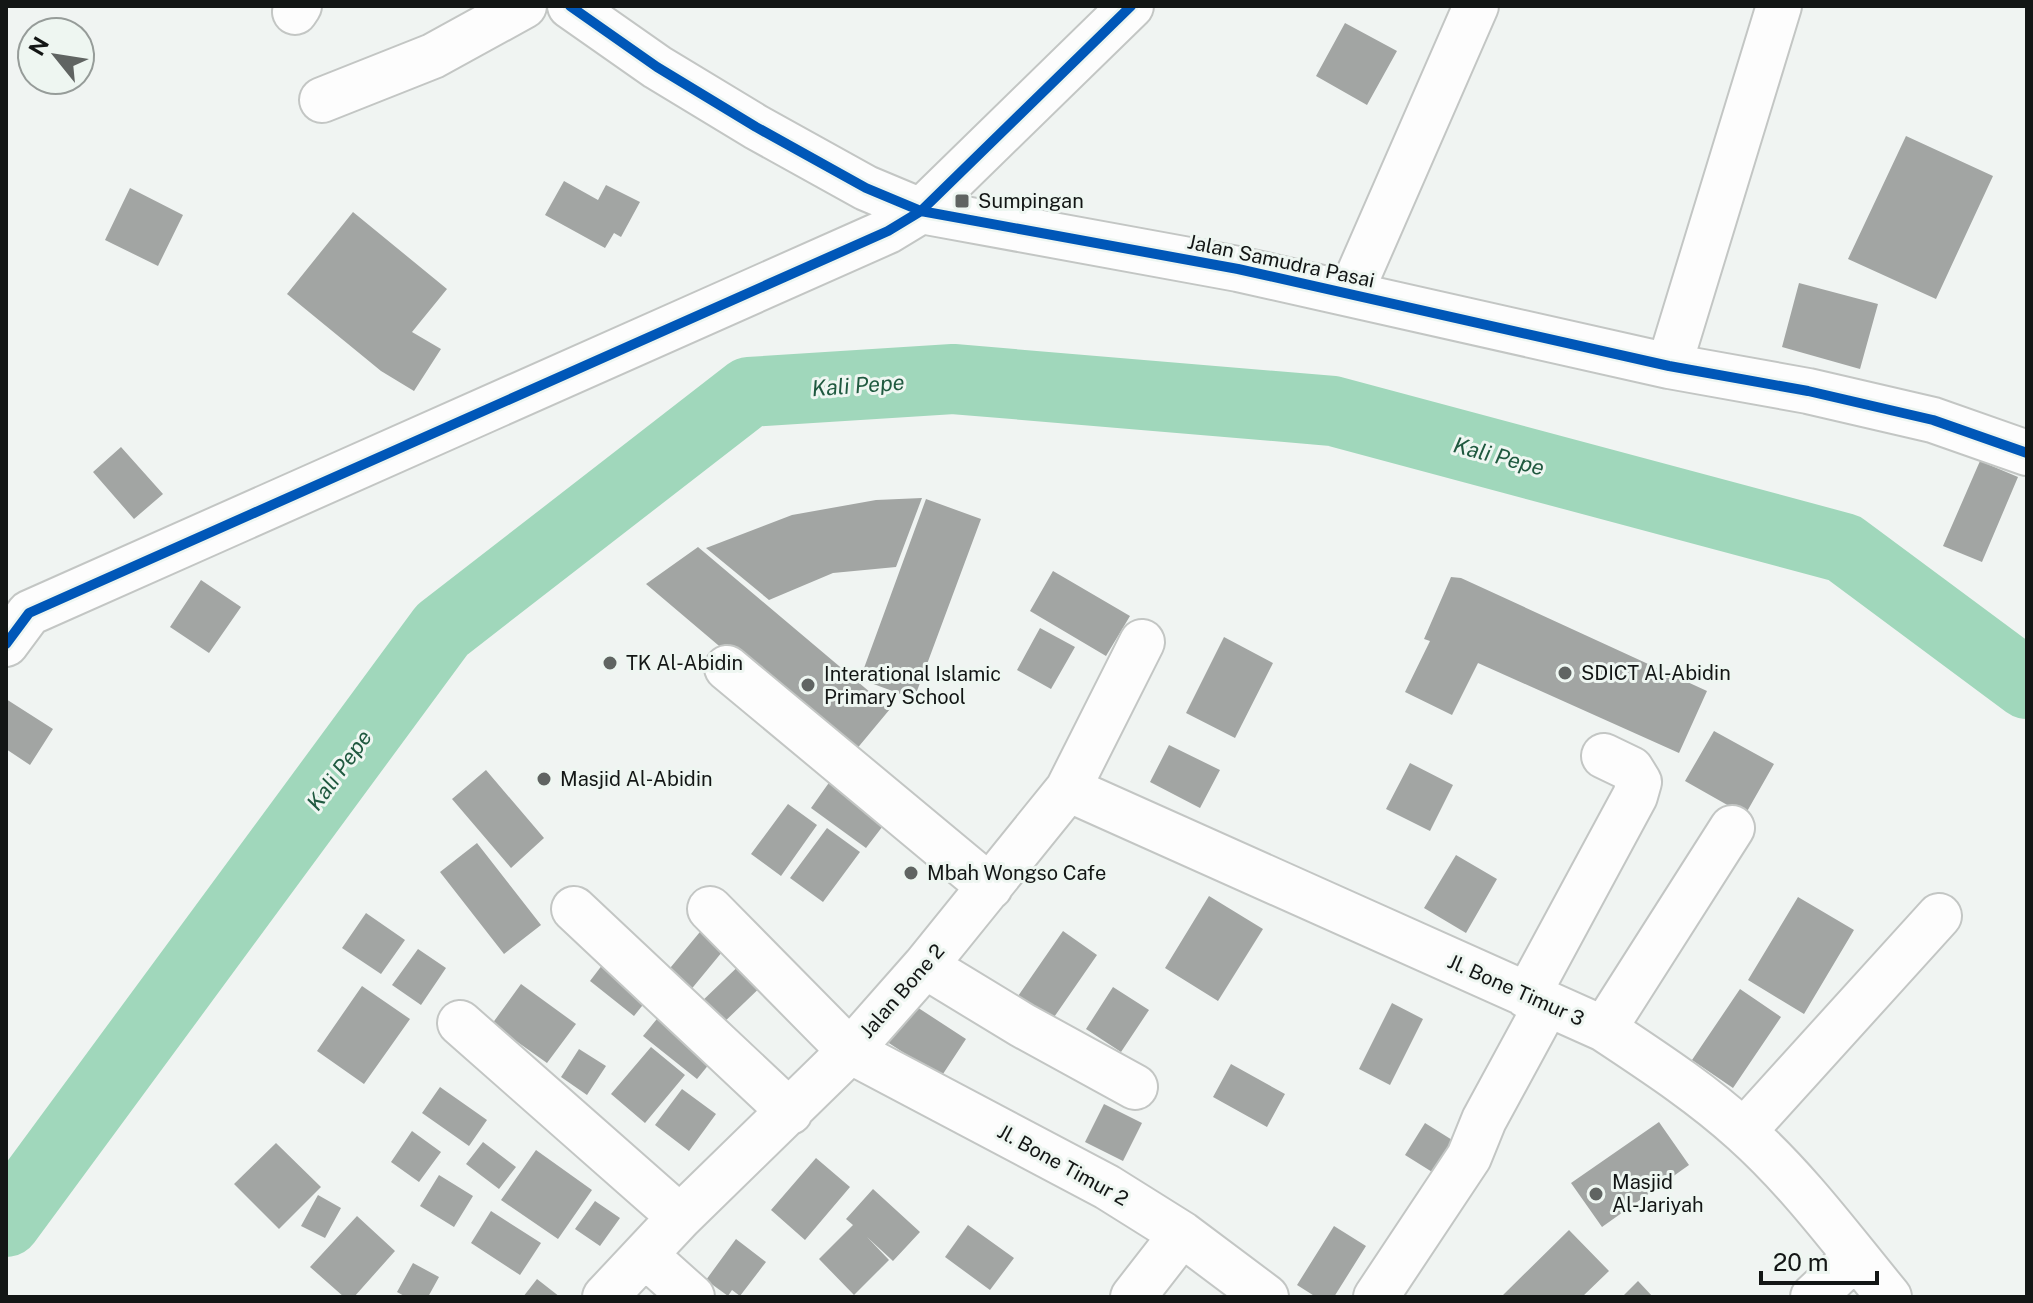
<svg xmlns="http://www.w3.org/2000/svg" width="2033" height="1303" viewBox="0 0 2033 1303" font-family="'Public Sans',sans-serif">
<style>
.lines{fill:none;stroke-linecap:round;stroke-linejoin:round}
.river{stroke:#a0d7bb;stroke-width:70}
.building{fill:#a2a5a3}
.minor-casing{stroke:#c3c6c4;stroke-width:48}
.minor{stroke:#fdfdfd;stroke-width:44}
.cycleway-casing{stroke:#eef6f1;stroke-width:15}
.cycleway{stroke:#0057b8;stroke-width:10}
.poi-dot{fill:#606462;stroke:#eef6f1;stroke-width:3}
.labels{text-anchor:middle;stroke-width:6;stroke-linejoin:round;paint-order:stroke}
.poi-label{font-size:20px;fill:#131615;stroke:#eef6f1;text-anchor:start}
.street-label{font-size:20px;fill:#131615;stroke:#eef6f1}
.water-label{font-size:22px;font-style:italic;fill:#1f593f;stroke:#eef6f1}
</style>
<rect width="100%" height="100%" fill="#f0f4f2"/>
<g class="lines">
<!-- river -->
<path class="river" d="M 6,1222 L 442,630 L 749,392 L 953,379 L 1333,411 L 1844,548 L 2027,684"/>
</g>
<!-- building -->
<path class="building" d="M 1345,23 L 1397,51 L 1367,105 L 1316,76 Z
M 1906,136 L 1993,176 L 1936,299 L 1848,259 Z
M 564,181 L 598,200 L 606,185 L 640,202 L 621,237 L 614,233 L 605,248 L 545,215 Z
M 130,188 L 183,215 L 158,266 L 105,240 Z
M 353,212 L 447,289 L 412,332 L 441,349 L 414,391 L 381,371 L 287,294 Z
M 1799,283 L 1878,304 L 1860,369 L 1782,347 Z
M 121,447 L 163,494 L 134,519 L 93,472 Z
M 1980,461 L 2018,477 L 1982,562 L 1943,546 Z
M 922,498 L 896,567 L 833,573 L 769,600 L 706,548 L 792,515 L 876,500 Z
M 926,499 L 981,519 L 914,699 L 860,679 Z
M 698,547 L 890,709 L 850,757 L 646,584 Z
M 1053,571 L 1130,616 L 1106,656 L 1030,611 Z
M 1451,577 L 1461,578 L 1707,691 L 1679,753 L 1478,663 L 1452,715 L 1405,692 L 1430,641 L 1424,639 Z
M 201,580 L 241,607 L 209,653 L 170,627 Z
M 1040,628 L 1075,647 L 1051,689 L 1017,670 Z
M 1224,637 L 1273,663 L 1235,738 L 1186,713 Z
M 6,699 L 53,729 L 30,765 L 6,749 Z
M 1714,731 L 1774,764 L 1745,815 L 1685,781 Z
M 1169,745 L 1220,770 L 1200,808 L 1150,782 Z
M 1410,763 L 1453,785 L 1430,831 L 1386,809 Z
M 486,770 L 544,838 L 511,868 L 452,799 Z
M 833,777 L 889,818 L 866,848 L 811,808 Z
M 788,804 L 817,825 L 781,876 L 751,854 Z
M 827,828 L 860,852 L 823,902 L 790,878 Z
M 477,843 L 541,925 L 504,954 L 440,872 Z
M 1456,855 L 1497,879 L 1466,933 L 1424,908 Z
M 1209,896 L 1263,929 L 1218,1001 L 1165,968 Z
M 1798,897 L 1854,930 L 1804,1014 L 1748,980 Z
M 366,913 L 405,940 L 381,974 L 342,948 Z
M 704,927 L 727,946 L 689,992 L 666,973 Z
M 1063,931 L 1097,955 L 1050,1023 L 1016,999 Z
M 418,949 L 446,968 L 421,1005 L 392,985 Z
M 750,955 L 771,977 L 719,1027 L 698,1005 Z
M 606,960 L 650,996 L 634,1016 L 590,981 Z
M 521,984 L 576,1024 L 547,1063 L 492,1024 Z
M 362,986 L 410,1019 L 364,1084 L 317,1051 Z
M 1113,987 L 1149,1010 L 1121,1052 L 1086,1029 Z
M 1740,989 L 1781,1017 L 1733,1088 L 1692,1060 Z
M 900,996 L 966,1039 L 941,1077 L 875,1034 Z
M 1392,1003 L 1423,1019 L 1390,1085 L 1359,1069 Z
M 665,1009 L 719,1052 L 697,1079 L 643,1036 Z
M 651,1047 L 685,1075 L 645,1123 L 611,1094 Z
M 579,1049 L 606,1066 L 587,1095 L 561,1077 Z
M 1231,1064 L 1285,1094 L 1267,1127 L 1213,1097 Z
M 440,1087 L 487,1120 L 469,1146 L 422,1113 Z
M 682,1089 L 716,1114 L 689,1151 L 655,1125 Z
M 1104,1104 L 1142,1123 L 1123,1161 L 1085,1142 Z
M 1659,1122 L 1689,1165 L 1602,1227 L 1571,1183 Z
M 1425,1123 L 1465,1148 L 1445,1180 L 1405,1155 Z
M 412,1131 L 441,1152 L 419,1182 L 391,1162 Z
M 483,1142 L 516,1167 L 499,1189 L 466,1164 Z
M 276,1143 L 321,1187 L 279,1229 L 234,1184 Z
M 536,1150 L 592,1190 L 558,1239 L 501,1200 Z
M 816,1158 L 850,1187 L 805,1240 L 771,1210 Z
M 439,1175 L 473,1196 L 454,1227 L 420,1206 Z
M 873,1189 L 920,1232 L 893,1261 L 867,1237 L 889,1260 L 854,1295 L 819,1259 L 853,1225 L 846,1219 Z
M 318,1195 L 341,1208 L 325,1238 L 301,1226 Z
M 595,1201 L 620,1218 L 600,1246 L 575,1229 Z
M 491,1211 L 541,1243 L 520,1275 L 471,1243 Z
M 357,1216 L 395,1251 L 354,1297 L 344,1297 L 310,1267 Z
M 968,1225 L 1014,1258 L 990,1290 L 945,1257 Z
M 1334,1226 L 1366,1246 L 1334,1297 L 1316,1297 L 1297,1285 Z
M 1569,1230 L 1609,1271 L 1582,1297 L 1501,1297 Z
M 736,1239 L 766,1262 L 740,1296 L 732,1290 L 728,1296 L 706,1280 Z
M 413,1263 L 439,1277 L 428,1297 L 406,1297 L 397,1292 Z
M 537,1279 L 560,1297 L 523,1297 Z
M 1638,1281 L 1653,1297 L 1622,1297 Z"/>
<g class="lines">
<!-- minor casing -->
<g class="minor-casing">
<path id="minor" d="M 570,6 L 657,67 L 756,127 L 866,188 L 921,211 L 1238,269 L 1669,366 L 1808,391 L 1933,420 L 2027,453
M 295,12 L 299,6
M 322,100 L 433,56 L 524,6
M 1351,292 L 1476,6
M 1669,366 L 1779,6
M 6,644 L 29,613 L 888,231 L 921,211 L 1131,6
M 727,668 L 990,887
M 1068,789 L 1604,1029 C 1652,1061 1700,1092 1743,1131 C 1798,1180 1842,1240 1889,1297
M 574,909 L 790,1112
M 710,909 L 850,1051 L 1107,1187 L 1182,1234 L 1266,1297
M 925,966 L 1022,1025 L 1135,1087
M 1527,996 L 1635,796 L 1639,782 L 1631,769 L 1604,756
M 460,1023 L 680,1217
M 1604,1029 L 1732,828
M 1744,1131 L 1939,916
M 645,1255 L 692,1297
M 605,1297 L 680,1217 L 850,1051 L 925,966 L 1068,789 L 1142,642
M 1133,1297 L 1182,1234
M 1376,1297 L 1469,1157 L 1484,1120 L 1547,1004
M 1813,1297 L 1855,1257"/>
</g>
<!-- minor -->
<use href="#minor" class="minor"/>
<!-- cycleway casing -->
<g class="cycleway-casing">
<path id="cycleway" d="M 570,6 L 657,67 L 756,127 L 866,188 L 921,211 L 1238,269 L 1669,366 L 1808,391 L 1933,420 L 2027,453
M 6,644 L 29,613 L 888,231 L 921,211 L 1131,6"/>
</g>
<!-- cycleway -->
<use href="#cycleway" class="cycleway"/>
</g>
<!-- markers -->
<g class="poi-dot">
<rect x="954" y="193" width="16" height="16" rx="4"/>
<circle cx="610" cy="663" r="8"/>
<circle cx="1565" cy="673" r="8"/>
<circle cx="808" cy="685" r="8"/>
<circle cx="544" cy="779" r="8"/>
<circle cx="911" cy="873" r="8"/>
<circle cx="1596" cy="1194" r="8"/>
</g>
<g class="labels">
<!-- poi labels -->
<g class="poi-label">
<text x="978" y="208">Sumpingan</text>
<text x="626" y="670">TK Al-Abidin</text>
<text x="1581" y="680">SDICT Al-Abidin</text>
<text x="824" y="681">Interational Islamic<tspan x="824" dy="23">Primary School</tspan></text>
<text x="560" y="786">Masjid Al-Abidin</text>
<text x="927" y="880">Mbah Wongso Cafe</text>
<text x="1612" y="1189">Masjid<tspan x="1612" dy="23">Al-Jariyah</tspan></text>
</g>
<!-- street labels -->
<g class="street-label">
<text transform="translate(1281 261) rotate(12)" y="7">Jalan Samudra Pasai</text>
<text transform="translate(1516 990) rotate(24)" y="7">Jl. Bone Timur 3</text>
<text transform="translate(902 991) rotate(-49)" y="7">Jalan Bone 2</text>
<text transform="translate(1063 1165) rotate(29)" y="7">Jl. Bone Timur 2</text>
</g>
<!-- water labels -->
<g class="water-label">
<text transform="translate(858 385) rotate(-4)" y="8">Kali Pepe</text>
<text transform="translate(1499 456) rotate(15)" y="8">Kali Pepe</text>
<text transform="translate(339 770) rotate(-54)" y="8">Kali Pepe</text>
</g>
</g>
<!-- border -->
<rect width="2033" height="1303" fill="none" stroke="#131615" stroke-width="16"/>
<!-- north arrow -->
<g transform="translate(56 56) rotate(300)"><circle r="38" fill="#eef6f1" stroke="#969c99" stroke-width="2"/>
<path d="M0-6L14 30L0 20L-14 30Z" fill="#606462"/>
<text y="-12" font-size="22" font-weight="bold" text-anchor="middle" fill="#131615">N</text>
</g>
<!-- scale -->
<path d="M1761 1271v12h116v-12" fill="none" stroke="#131615" stroke-width="4"/>
<text x="1773" y="1271" font-size="24" fill="#131615" stroke="#eef6f1" stroke-width="6" paint-order="stroke">20 m</text>
</svg>
